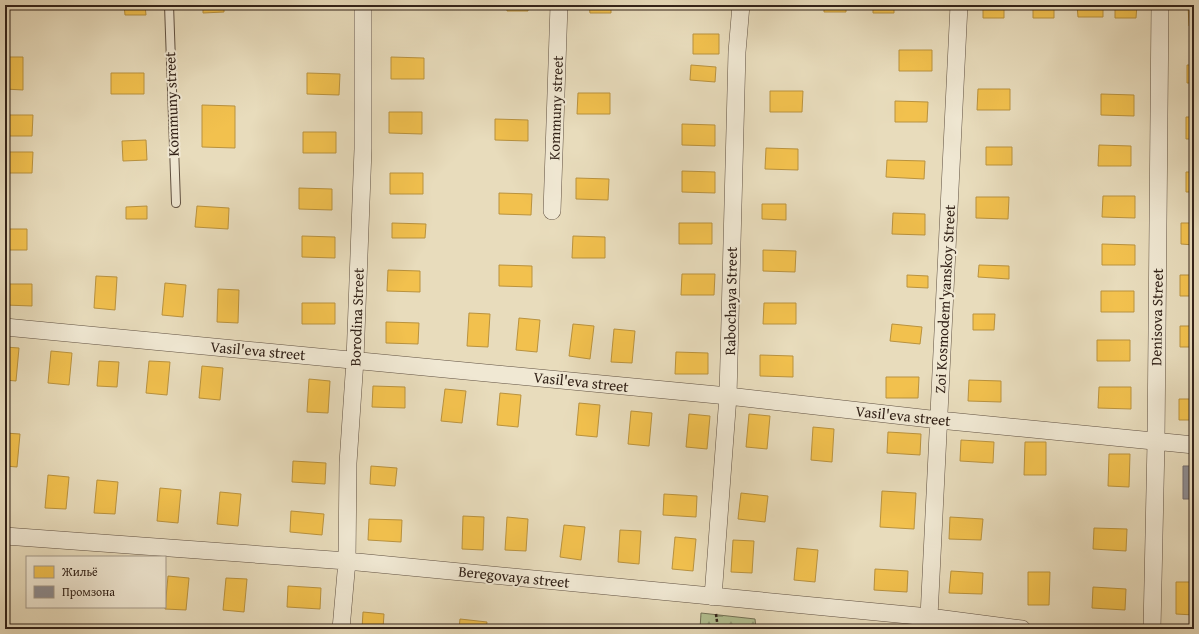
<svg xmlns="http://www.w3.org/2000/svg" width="1199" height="634" viewBox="0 0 1199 634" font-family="'Gentium Book Plus',serif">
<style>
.forest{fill:url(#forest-firs);stroke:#737256}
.homes{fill:#f2c14e;stroke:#b9923e}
.industry{fill:#8d8d92;stroke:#726d6e}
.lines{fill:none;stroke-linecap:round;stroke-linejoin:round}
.lane-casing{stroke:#605142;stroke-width:10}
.street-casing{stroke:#605142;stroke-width:18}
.path{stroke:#332319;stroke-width:2.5;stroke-dasharray:3 2;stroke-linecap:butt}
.lane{stroke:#f0e8d3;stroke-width:8}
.street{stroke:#f0e8d3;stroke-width:17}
.labels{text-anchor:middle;stroke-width:4;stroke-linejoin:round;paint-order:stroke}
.street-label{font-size:15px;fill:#332319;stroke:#f0e8d3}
</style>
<defs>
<pattern id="forest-firs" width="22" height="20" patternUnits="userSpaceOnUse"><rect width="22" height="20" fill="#b3c192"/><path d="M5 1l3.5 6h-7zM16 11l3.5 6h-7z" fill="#929c76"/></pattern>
</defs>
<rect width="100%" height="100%" fill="#e8dcbc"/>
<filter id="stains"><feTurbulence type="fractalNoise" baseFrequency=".005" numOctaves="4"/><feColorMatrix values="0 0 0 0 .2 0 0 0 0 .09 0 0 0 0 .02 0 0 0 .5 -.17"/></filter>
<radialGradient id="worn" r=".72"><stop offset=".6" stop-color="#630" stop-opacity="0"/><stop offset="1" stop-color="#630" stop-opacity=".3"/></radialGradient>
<!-- forest -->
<path class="forest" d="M 701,613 L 755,619 L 756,629 L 700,629 Z"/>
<!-- homes -->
<path class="homes" d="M 5,5 L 22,5 L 23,8 L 5,8 Z
M 124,5 L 145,5 L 146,15 L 125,15 Z
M 203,5 L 224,5 L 224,12 L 203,13 Z
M 507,5 L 528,5 L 528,11 L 507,11 Z
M 589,5 L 611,5 L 611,13 L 590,13 Z
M 767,5 L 789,5 L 789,9 L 767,8 Z
M 824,5 L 846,5 L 846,12 L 824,12 Z
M 873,5 L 894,5 L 894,13 L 873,13 Z
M 983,5 L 1004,5 L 1004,18 L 983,18 Z
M 1033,5 L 1054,5 L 1054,18 L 1033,18 Z
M 1077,5 L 1103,5 L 1103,17 L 1078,17 Z
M 1115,5 L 1137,5 L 1136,18 L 1115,18 Z
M 1188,5 L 1194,5 L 1194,26 L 1189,26 Z
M 693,34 L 719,34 L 719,54 L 693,54 Z
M 899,50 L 932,50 L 932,71 L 899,71 Z
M 5,57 L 23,57 L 23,90 L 5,89 Z
M 391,57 L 424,58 L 424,79 L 391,79 Z
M 691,65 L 716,67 L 715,82 L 690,80 Z
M 1187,65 L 1194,65 L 1194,83 L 1187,83 Z
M 111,73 L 144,73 L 144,94 L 111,94 Z
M 307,73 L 340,74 L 339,95 L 307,94 Z
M 978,89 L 1010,89 L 1010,110 L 977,110 Z
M 770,91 L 803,91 L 802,112 L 770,112 Z
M 578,93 L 610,93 L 610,114 L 577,114 Z
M 1101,94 L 1134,95 L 1134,116 L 1101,115 Z
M 895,101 L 928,102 L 927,122 L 895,122 Z
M 202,105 L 235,106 L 235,148 L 202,147 Z
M 389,112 L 422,112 L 422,134 L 389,133 Z
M 5,115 L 33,115 L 32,136 L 5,136 Z
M 1186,117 L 1194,117 L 1194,139 L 1186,139 Z
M 495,119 L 528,120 L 528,141 L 495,140 Z
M 682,124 L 715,125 L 715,146 L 682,145 Z
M 303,132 L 336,132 L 336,153 L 303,153 Z
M 146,140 L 147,160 L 123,161 L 122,141 Z
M 1099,145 L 1131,146 L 1131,166 L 1098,166 Z
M 986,147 L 1012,147 L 1012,165 L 986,165 Z
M 766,148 L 798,149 L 798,170 L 765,169 Z
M 5,152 L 33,152 L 32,173 L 5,173 Z
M 887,160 L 925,161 L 924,179 L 886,177 Z
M 682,171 L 715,172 L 715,193 L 682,192 Z
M 1186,172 L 1194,172 L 1194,192 L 1186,192 Z
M 390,173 L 423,173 L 423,194 L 390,194 Z
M 576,178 L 609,179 L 608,200 L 576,199 Z
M 299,188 L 332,189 L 332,210 L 299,209 Z
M 499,193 L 532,194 L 531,215 L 499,214 Z
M 1103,196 L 1135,196 L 1135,218 L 1102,217 Z
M 976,197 L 1009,197 L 1008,219 L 976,218 Z
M 762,204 L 786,204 L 786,220 L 762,219 Z
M 147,206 L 147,219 L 126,219 L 126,207 Z
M 197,206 L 229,208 L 228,229 L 195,227 Z
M 893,213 L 925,214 L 925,235 L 892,234 Z
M 392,223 L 426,224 L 425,238 L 392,238 Z
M 679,223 L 712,223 L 712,244 L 679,244 Z
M 1181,223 L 1194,223 L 1194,245 L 1181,244 Z
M 5,229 L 27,229 L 27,250 L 5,250 Z
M 302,236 L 335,237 L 335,258 L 302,257 Z
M 573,236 L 605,237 L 605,258 L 572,258 Z
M 1102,244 L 1135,245 L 1135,265 L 1102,265 Z
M 763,250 L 796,251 L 795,272 L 763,271 Z
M 499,265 L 532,266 L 532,287 L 499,286 Z
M 979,265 L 1009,266 L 1009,279 L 978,277 Z
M 388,270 L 420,271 L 420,292 L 387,291 Z
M 682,274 L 715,274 L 714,295 L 681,295 Z
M 907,275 L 928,276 L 928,288 L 907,287 Z
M 1180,275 L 1194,275 L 1194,296 L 1180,296 Z
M 96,276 L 117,277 L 115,310 L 94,308 Z
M 165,283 L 186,285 L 183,317 L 162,315 Z
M 5,284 L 32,284 L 32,306 L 5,305 Z
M 218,289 L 239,290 L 238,323 L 217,322 Z
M 1101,291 L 1134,291 L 1134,312 L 1101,312 Z
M 302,303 L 335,303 L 335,324 L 302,324 Z
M 764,303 L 796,303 L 796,324 L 763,324 Z
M 469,313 L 490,314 L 488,347 L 467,346 Z
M 973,314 L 995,314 L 994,330 L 973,330 Z
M 519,318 L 540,320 L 537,352 L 516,350 Z
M 386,322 L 419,323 L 418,344 L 386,343 Z
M 573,324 L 594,326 L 590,359 L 569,356 Z
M 892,324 L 922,327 L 920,344 L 890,341 Z
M 1180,326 L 1194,326 L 1194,347 L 1180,347 Z
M 614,329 L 635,331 L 632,363 L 611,362 Z
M 1097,340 L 1130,340 L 1130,361 L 1097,361 Z
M 5,347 L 19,348 L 16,381 L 5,380 Z
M 51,351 L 72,353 L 69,385 L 48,383 Z
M 676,352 L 708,353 L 708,374 L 675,374 Z
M 760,355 L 793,356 L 793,377 L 760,376 Z
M 99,361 L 119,362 L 117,387 L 97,386 Z
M 149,361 L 170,362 L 167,395 L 146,393 Z
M 202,366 L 223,368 L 220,400 L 199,398 Z
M 886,377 L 919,377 L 918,398 L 886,398 Z
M 309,379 L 330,381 L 328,413 L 307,412 Z
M 969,380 L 1001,381 L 1001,402 L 968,401 Z
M 373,386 L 405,387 L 405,408 L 372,407 Z
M 1099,387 L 1131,387 L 1131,409 L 1098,408 Z
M 445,389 L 466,391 L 462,423 L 441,421 Z
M 500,393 L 521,395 L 518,427 L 497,425 Z
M 1179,399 L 1194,399 L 1194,420 L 1179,420 Z
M 579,403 L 600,405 L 597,437 L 576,435 Z
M 631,411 L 652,413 L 649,446 L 628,444 Z
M 689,414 L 710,416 L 707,449 L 686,447 Z
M 749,414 L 770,416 L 767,449 L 746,447 Z
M 813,427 L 834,429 L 832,462 L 811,460 Z
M 888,432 L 921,434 L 920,455 L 887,453 Z
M 5,433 L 20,434 L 17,467 L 5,466 Z
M 961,440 L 994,442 L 993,463 L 960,461 Z
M 1025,442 L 1046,442 L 1046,475 L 1024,475 Z
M 1109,454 L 1130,454 L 1129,487 L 1108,486 Z
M 293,461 L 326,463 L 325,484 L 292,482 Z
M 371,466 L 397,468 L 395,486 L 370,484 Z
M 48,475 L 69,477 L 66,509 L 45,508 Z
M 97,480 L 118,482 L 115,514 L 94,513 Z
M 160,488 L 181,490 L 178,523 L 157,521 Z
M 882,491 L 916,493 L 914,529 L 880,527 Z
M 220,492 L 241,494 L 238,526 L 217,524 Z
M 741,493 L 768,496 L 765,522 L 738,519 Z
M 664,494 L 697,496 L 696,517 L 663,515 Z
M 291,511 L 324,514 L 322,535 L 290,532 Z
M 463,516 L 484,517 L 483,550 L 462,549 Z
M 507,517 L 528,519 L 526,551 L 505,550 Z
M 950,517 L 983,519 L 981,540 L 949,539 Z
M 369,519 L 402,520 L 401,542 L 368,540 Z
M 564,525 L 585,527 L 581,560 L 560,557 Z
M 1094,528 L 1127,529 L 1126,551 L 1093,549 Z
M 620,530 L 641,531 L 639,564 L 618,562 Z
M 675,537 L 696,539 L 693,571 L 672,569 Z
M 733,540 L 754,541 L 752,573 L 731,572 Z
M 797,548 L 818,550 L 815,582 L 794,580 Z
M 875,569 L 908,571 L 907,592 L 874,590 Z
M 5,570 L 8,570 L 6,603 L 5,603 Z
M 951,571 L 983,573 L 982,594 L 949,593 Z
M 1028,572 L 1050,572 L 1049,605 L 1028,605 Z
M 168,576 L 189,578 L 186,610 L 165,609 Z
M 226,578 L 247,579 L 244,612 L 223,610 Z
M 1176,582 L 1194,582 L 1194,615 L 1176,614 Z
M 288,586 L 321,588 L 320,609 L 287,607 Z
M 1093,587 L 1126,589 L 1125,610 L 1092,608 Z
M 363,612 L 384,614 L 383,629 L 362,629 Z
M 460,619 L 487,622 L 486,629 L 459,629 Z
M 510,625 L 535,628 L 535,629 L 509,629 Z"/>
<!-- industry -->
<path class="industry" d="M 1183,466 L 1194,466 L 1194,499 L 1183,499 Z"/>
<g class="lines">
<!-- lane casing -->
<g class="lane-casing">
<path id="lane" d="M 169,5 L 176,203"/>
</g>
<!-- street casing -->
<g class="street-casing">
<path id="street" d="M 552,211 L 559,5
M 5,327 L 728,396 L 939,420 L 1194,445
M 5,536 L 347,561 L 929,617 L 1022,629
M 713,597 L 728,396 L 737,52 L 741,5
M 929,617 L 959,5
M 341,629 L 347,561 L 348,463 L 355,360 L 363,149 L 363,5
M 1152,629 L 1156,442 L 1160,5"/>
</g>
<!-- path -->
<path class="path" d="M 716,614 L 718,629"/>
<!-- lane -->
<use href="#lane" class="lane"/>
<!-- street -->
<use href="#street" class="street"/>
</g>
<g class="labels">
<!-- street labels -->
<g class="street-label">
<text transform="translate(172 104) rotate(-92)" y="5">Kommuny street</text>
<text transform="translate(556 108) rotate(-88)" y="5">Kommuny street</text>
<text transform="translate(945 299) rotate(-87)" y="5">Zoi Kosmodem'yanskoy Street</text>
<text transform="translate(731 301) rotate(-89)" y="5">Rabochaya Street</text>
<text transform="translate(357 317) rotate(-88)" y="5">Borodina Street</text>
<text transform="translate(1157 317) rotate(-89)" y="5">Denisova Street</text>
<text transform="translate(258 351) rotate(5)" y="5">Vasil'eva street</text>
<text transform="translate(581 382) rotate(6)" y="5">Vasil'eva street</text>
<text transform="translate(903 416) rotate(6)" y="5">Vasil'eva street</text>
<text transform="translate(514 577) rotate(6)" y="5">Beregovaya street</text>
</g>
</g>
<!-- margin -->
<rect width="1199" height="634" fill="none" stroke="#e8dcbc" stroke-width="20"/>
<rect x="6" y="6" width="1187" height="622" fill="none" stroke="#332319" stroke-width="2"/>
<rect x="10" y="10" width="1179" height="614" fill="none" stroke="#332319"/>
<!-- legend -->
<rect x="26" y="556" width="140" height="52" fill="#f0e8d3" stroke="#a49989"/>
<rect x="34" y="566" width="20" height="12" fill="#f2c14e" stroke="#a49989"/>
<text x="62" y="576" font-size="12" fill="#332319">Жильё</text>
<rect x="34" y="586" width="20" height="12" fill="#8d8d92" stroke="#a49989"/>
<text x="62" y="596" font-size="12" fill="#332319">Промзона</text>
<rect width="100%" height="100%" filter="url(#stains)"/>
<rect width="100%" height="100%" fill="url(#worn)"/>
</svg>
